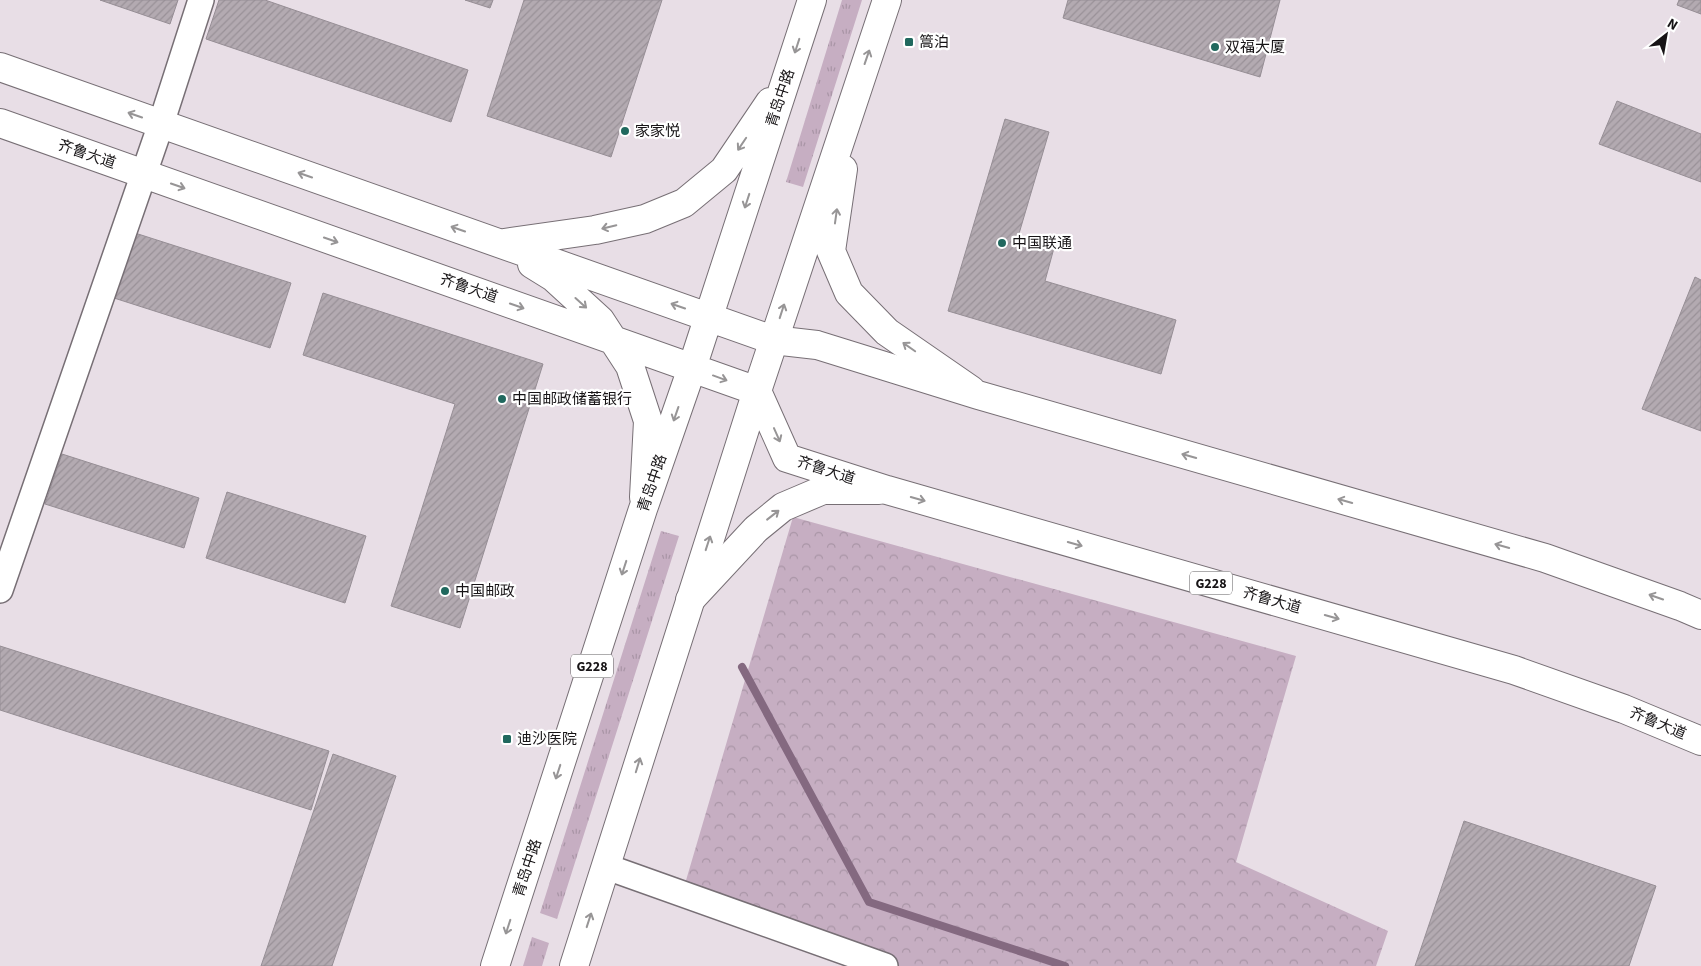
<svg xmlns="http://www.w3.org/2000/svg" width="1701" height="966" viewBox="0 0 1701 966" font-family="'Source Sans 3','Noto Sans SC',sans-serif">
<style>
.grass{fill:url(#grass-tufts)}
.forest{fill:url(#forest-crowns)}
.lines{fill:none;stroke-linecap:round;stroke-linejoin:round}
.stream{stroke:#846980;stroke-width:8}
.building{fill:url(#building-hatch);stroke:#968e95}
.minor-casing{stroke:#776f75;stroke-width:28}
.primary-casing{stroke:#776f75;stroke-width:30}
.trunk-casing{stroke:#776f75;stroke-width:30}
.minor{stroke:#fff;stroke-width:25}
.primary{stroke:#fff;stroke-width:28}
.trunk{stroke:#fff;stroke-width:28}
.oneway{stroke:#979596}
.poi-dot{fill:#20685e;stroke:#fff;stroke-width:2}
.labels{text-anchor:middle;stroke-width:4.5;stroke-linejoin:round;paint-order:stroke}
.shield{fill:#fff;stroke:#5d5a5c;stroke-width:1}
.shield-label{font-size:14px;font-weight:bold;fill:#171416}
.poi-label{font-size:15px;fill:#171416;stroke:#fff;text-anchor:start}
.street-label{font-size:15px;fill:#171416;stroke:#fff}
</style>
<defs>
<pattern id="grass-tufts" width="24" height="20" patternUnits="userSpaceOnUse" patternTransform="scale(1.25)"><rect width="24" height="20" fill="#c6aec2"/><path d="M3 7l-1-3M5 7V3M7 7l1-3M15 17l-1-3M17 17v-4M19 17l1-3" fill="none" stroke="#a995a6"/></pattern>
<pattern id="forest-crowns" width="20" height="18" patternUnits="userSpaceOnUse" patternTransform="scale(1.25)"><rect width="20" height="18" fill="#c6aec2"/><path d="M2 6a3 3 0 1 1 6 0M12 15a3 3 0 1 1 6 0" fill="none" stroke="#a995a6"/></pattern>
<pattern id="building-hatch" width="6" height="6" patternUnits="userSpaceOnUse" patternTransform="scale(1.25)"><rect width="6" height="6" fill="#b3aab1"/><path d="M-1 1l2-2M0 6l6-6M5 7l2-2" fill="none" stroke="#999198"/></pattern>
</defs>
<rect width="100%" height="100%" fill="#e8dee6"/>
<!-- grass -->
<path class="grass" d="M 842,0 L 862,0 L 803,187 L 786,182 Z
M 661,531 L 679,536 L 557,919 L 540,913 Z
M 532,937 L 549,943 L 542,966 L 523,966 Z"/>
<!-- forest -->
<path class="forest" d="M 793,517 L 1296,656 L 1236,862 L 1388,931 L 1376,966 L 870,966 L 682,894 Z"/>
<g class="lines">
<!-- stream -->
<path class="stream" d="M 742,667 L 869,902 L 1065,966"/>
</g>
<!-- building -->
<path class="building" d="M 100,0 L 178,0 L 170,24 Z
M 219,0 L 265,0 L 468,70 L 451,122 L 206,39 Z
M 465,0 L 493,0 L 490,8 Z
M 524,0 L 662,0 L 611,157 L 487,116 Z
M 1068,0 L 1280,0 L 1260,77 L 1063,18 Z
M 1679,0 L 1701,0 L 1701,14 L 1677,5 Z
M 1617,101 L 1701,134 L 1701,182 L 1599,144 Z
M 1005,119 L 1049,132 L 1018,237 L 1054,248 L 1045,281 L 1176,320 L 1161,374 L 948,311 Z
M 135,233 L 291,283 L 270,348 L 114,298 Z
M 1695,277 L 1701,280 L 1701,431 L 1642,409 Z
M 323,293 L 543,364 L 460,628 L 391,606 L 455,404 L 303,355 Z
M 62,454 L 199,498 L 184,548 L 45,504 Z
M 227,492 L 366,536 L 345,603 L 206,558 Z
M 0,646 L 329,751 L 311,810 L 0,710 Z
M 333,754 L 396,776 L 332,966 L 261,966 Z
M 1464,821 L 1656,886 L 1629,966 L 1415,966 Z"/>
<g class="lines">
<!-- minor casing -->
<g class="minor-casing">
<path id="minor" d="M 0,590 L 161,124 L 201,0
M 607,867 L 885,966"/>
</g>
<!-- primary casing -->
<g class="primary-casing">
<path id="primary" d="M 0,67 L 773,340
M 0,123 L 757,391 L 887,0
M 843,169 L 831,251 L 849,293 L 887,332 L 971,390
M 504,243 L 595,230 L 645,219 L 684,203 L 724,170 L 770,102
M 532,264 L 553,277 L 600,320 L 630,366 L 648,421 L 644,497
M 692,368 L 812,0
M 690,600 L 756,529 L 783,507 L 823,490 L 879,490"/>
</g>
<!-- trunk casing -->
<g class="trunk-casing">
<path id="trunk" d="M 773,340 L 817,345 L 978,395 L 1545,558 L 1680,606 L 1701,615
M 757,391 L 787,458 L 887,490 L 1514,670 L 1624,709 L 1701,741
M 495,966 L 643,509 L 692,368
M 574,966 L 757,391"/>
</g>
<!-- minor -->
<use href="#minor" class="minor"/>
<!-- primary -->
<use href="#primary" class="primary"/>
<!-- trunk -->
<use href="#trunk" class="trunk"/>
</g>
<!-- one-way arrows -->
<defs><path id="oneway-shaft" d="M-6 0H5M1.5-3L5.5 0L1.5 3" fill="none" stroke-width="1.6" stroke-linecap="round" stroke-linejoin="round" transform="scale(1.25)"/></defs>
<g class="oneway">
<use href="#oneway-shaft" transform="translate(797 46) rotate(108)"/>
<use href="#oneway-shaft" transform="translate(867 57) rotate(-71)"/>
<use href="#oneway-shaft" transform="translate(135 115) rotate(-161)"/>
<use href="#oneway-shaft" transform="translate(742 144) rotate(124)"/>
<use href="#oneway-shaft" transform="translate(305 175) rotate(-161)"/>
<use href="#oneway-shaft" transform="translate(178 186) rotate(19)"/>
<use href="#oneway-shaft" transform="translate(747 201) rotate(108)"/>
<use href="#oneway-shaft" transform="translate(836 216) rotate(-82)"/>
<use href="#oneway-shaft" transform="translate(609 227) rotate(167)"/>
<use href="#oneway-shaft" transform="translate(458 229) rotate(-161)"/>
<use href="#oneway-shaft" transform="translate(331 240) rotate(19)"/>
<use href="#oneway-shaft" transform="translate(581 303) rotate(42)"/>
<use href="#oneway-shaft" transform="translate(517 306) rotate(19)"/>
<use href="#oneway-shaft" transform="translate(678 306) rotate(-161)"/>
<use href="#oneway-shaft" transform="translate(782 311) rotate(-72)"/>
<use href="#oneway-shaft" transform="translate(909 347) rotate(-145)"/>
<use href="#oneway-shaft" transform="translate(720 378) rotate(20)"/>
<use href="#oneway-shaft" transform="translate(676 414) rotate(109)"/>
<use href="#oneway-shaft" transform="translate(777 435) rotate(66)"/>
<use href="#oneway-shaft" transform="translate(1189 456) rotate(-164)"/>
<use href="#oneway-shaft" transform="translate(918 499) rotate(16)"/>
<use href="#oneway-shaft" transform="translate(1345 501) rotate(-164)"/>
<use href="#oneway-shaft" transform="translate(773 515) rotate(-38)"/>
<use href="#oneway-shaft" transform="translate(708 543) rotate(-72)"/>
<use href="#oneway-shaft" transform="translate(1075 544) rotate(16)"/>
<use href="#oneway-shaft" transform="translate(1502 546) rotate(-164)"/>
<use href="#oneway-shaft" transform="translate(624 568) rotate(108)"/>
<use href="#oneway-shaft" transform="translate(1656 597) rotate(-161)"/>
<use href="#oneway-shaft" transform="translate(1332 617) rotate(16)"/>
<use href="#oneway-shaft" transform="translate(638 765) rotate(-73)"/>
<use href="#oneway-shaft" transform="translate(558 772) rotate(108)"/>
<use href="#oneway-shaft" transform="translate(589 920) rotate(-72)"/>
<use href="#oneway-shaft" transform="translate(508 927) rotate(108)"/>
</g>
<!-- markers -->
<g class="poi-dot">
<rect x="904" y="37" width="10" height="10" rx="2.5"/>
<circle cx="1215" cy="47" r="5"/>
<circle cx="625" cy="131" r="5"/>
<circle cx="1002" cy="243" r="5"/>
<circle cx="502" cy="399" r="5"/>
<circle cx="445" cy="591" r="5"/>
<rect x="502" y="734" width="10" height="10" rx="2.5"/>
</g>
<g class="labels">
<!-- shield labels -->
<g class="shield">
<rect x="1190" y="571.5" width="42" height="23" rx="4"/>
<rect x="571" y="654.5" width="42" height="23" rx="4"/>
</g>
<g class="shield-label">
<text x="1211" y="588">G228</text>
<text x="592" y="671">G228</text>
</g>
<!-- poi labels -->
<g class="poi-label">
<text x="919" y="47">篙泊</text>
<text x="1225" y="52">双福大厦</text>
<text x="635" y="136">家家悦</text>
<text x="1012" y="248">中国联通</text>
<text x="512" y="404">中国邮政储蓄银行</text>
<text x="455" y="596">中国邮政</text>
<text x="517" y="744">迪沙医院</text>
</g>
<!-- street labels -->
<g class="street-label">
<text transform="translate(780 98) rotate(-72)" y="5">青岛中路</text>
<text transform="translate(87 154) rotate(19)" y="5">齐鲁大道</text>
<text transform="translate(469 288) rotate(19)" y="5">齐鲁大道</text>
<text transform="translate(826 470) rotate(18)" y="5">齐鲁大道</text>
<text transform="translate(652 483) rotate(-71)" y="5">青岛中路</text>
<text transform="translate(1272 600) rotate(16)" y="5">齐鲁大道</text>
<text transform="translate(1658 723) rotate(23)" y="5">齐鲁大道</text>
<text transform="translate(527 868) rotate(-72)" y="5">青岛中路</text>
</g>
</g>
<!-- north arrow -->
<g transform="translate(1666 35) rotate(31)" stroke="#ffffff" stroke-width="4" paint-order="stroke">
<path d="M0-4L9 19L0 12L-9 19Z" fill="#171416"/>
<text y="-8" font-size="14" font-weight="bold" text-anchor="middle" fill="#171416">N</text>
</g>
</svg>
